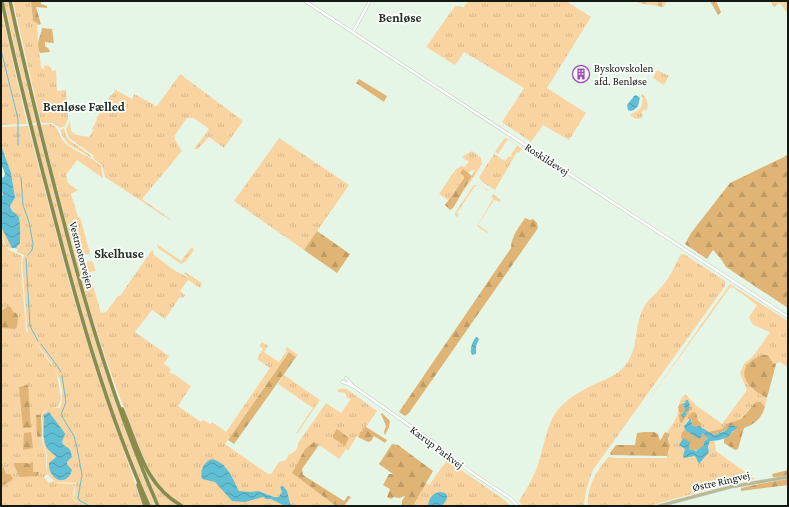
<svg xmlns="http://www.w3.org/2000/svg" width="789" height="507" viewBox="0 0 789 507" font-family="'Crimson Pro',serif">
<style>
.grass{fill:url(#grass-tufts);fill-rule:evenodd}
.forest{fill:url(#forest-firs)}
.cemetery{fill:url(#cemetery-stones)}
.water{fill:url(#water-waves)}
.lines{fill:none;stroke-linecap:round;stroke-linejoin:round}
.stream{stroke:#61bfd5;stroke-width:1}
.tertiary-casing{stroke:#bccbbc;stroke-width:3.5}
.primary-casing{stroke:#d9dad9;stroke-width:4}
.motorway-casing{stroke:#d9dad9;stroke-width:4.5}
.tertiary{stroke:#fff;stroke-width:2.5}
.primary{stroke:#b9ba91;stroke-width:3}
.motorway{stroke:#8a8c47;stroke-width:3.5}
.labels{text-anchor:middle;stroke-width:3.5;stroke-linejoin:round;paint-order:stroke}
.poi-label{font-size:11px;fill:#131913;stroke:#fcfffc;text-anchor:start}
.street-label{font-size:11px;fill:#131913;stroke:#fcfffc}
.quarter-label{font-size:13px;font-weight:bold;fill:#263226;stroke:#fcfffc}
</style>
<defs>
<pattern id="grass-tufts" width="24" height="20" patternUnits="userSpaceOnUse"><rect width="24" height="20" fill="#f9d4a1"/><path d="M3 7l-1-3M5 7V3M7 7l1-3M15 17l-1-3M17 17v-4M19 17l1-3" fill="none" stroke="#d5b58a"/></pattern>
<pattern id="forest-firs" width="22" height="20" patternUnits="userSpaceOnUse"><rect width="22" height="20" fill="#dfb475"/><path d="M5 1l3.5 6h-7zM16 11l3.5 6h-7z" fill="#be9a64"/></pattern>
<pattern id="cemetery-stones" width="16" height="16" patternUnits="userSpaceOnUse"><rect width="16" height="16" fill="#f9d4a1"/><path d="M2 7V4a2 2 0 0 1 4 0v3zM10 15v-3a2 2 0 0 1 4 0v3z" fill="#d5b58a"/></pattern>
<pattern id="water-waves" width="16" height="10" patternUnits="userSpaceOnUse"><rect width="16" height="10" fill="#61bfd5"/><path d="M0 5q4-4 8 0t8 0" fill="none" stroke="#4f9aac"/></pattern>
</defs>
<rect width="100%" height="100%" fill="#e6f6e6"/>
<!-- grass -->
<path class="grass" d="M 4,1 L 8,1 L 36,123 L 32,123 Z
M 13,1 L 31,1 L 33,21 L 37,23 L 38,43 L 41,67 L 44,70 L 44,66 L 49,65 L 49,67 L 51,67 L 52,71 L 56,70 L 57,91 L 66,90 L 68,119 L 65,126 L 60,128 L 53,123 L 41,123 Z
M 468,1 L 566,1 L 591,17 L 547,88 L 586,113 L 569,140 L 543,125 L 531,142 L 502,122 L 524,88 L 464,52 L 455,65 L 426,47 L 455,6 L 464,7 Z
M 770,1 L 787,1 L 788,13 L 787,13 L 780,3 L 774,7 Z
M 1,10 L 27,124 L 1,125 Z
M 657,70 L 669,76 L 664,85 L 653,78 Z
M 180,74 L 243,121 L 224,148 L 209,137 L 198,149 L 194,149 L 209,129 L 194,118 L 187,118 L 175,135 C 173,140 179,146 182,151 L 142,199 L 170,219 L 170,220 L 105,177 L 102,165 L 94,159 L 93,155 L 69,138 L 66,129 L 70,121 L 71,131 L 77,135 L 89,137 L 94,130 L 92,129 L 97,120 L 96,119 L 111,95 L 112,95 L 115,91 L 114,89 L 132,99 L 134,94 L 153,104 L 154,106 L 157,106 Z
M 642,94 C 647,98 649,104 647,110 L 644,109 L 641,113 L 643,115 L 641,118 L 637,119 L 632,117 L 630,114 C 639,113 646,104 641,95 Z
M 51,124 C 60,127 59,138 66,144 C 76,153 92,156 101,166 L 103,178 L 77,160 L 66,175 L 68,183 L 78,190 L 71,194 L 78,217 L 80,217 L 90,253 L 85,255 L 86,262 L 92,261 L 96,271 L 89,272 L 101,313 L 106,312 L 118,296 L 120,296 L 152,250 L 153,250 L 153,251 L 154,255 C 163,261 178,275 189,277 L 184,273 L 185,272 L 202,283 L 200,288 L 188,280 L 180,291 L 185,295 L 183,298 L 180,297 L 165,319 L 152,310 L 135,332 L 169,356 L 164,364 L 171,369 L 169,373 L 174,374 L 191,386 L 178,406 L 201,422 L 203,420 L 210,424 L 212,422 L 226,432 L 270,368 L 257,359 L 263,349 L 259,346 L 262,342 L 268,346 L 264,352 L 279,362 L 287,351 L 285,350 L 287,347 L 298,355 L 296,357 L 289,352 L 225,444 L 268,474 L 271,474 L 279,462 L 286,460 L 289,455 L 287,458 L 289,453 L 289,455 C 295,451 298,451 298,443 L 326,403 L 341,413 L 351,399 L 347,398 L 345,393 L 341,392 L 340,393 L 337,391 C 340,388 345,388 348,390 L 377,411 L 366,427 L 362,428 L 363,431 L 357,436 L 348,451 L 346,449 L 339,459 L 319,445 L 305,449 L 292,473 L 336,506 L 185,506 C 174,499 162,492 155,481 C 140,458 132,429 122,403 C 87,313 65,218 41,125 Z
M 32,125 L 37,125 C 69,254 103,383 156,506 L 151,506 C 97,384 66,254 32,125 Z
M 28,126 L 70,286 L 94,365 L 143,506 L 82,506 L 77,503 L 74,498 L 76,483 L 55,482 L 49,476 L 47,470 L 47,455 L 43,441 L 42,415 C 45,409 53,407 60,408 C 70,379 45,355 29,334 L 27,328 L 22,262 L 24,255 L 17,252 L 17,249 L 11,247 L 10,249 L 6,246 L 9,250 L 22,256 L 21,267 L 26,330 L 54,368 L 57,375 L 61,398 L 59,406 C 52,409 45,408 41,415 L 36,415 L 39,437 L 42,436 C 42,443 45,449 46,455 C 47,462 45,467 48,474 L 44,477 L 49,483 L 52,481 L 58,483 L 75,484 C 74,494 69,499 81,506 L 1,506 L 1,486 L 12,477 L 6,475 L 5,468 L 1,469 L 1,236 L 5,245 L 6,245 L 1,234 L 1,227 L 12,248 L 16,248 L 20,243 C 20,237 21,221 17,216 C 14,211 12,212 10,205 L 15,198 L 11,173 L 1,145 L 1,127 ZM 28,386 L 22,422 L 22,403 ZM 48,413 L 65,434 L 62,442 L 71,459 L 67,462 L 67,478 L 52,476 L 51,461 L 56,457 L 56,455 L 49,451 L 44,439 L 44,416 ZM 33,462 L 33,473 L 14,465 L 18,463 L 30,465 Z
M 64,128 L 66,136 L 69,140 L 89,154 L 92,158 L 68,144 L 63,137 L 60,130 Z
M 279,138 L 349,185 L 304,250 L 234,201 Z
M 506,138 L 507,138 L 522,149 L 519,153 L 517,152 L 495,190 L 481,181 L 479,177 L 494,154 L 505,161 L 509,156 L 511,157 L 512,155 L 511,154 L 517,146 L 508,139 L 498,154 L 495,152 L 503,140 Z
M 472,151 L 481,158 L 482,164 L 464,192 L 475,169 L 467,173 L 448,200 L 439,194 L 456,169 L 462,166 L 464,167 L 469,162 L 462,157 Z
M 475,185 L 478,185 L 488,190 L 487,191 L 479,185 L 475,186 L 457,213 L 459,214 L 457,217 L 455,216 L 455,213 L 473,186 Z
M 490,192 L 501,200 L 500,202 L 494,200 L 478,225 L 488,232 L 487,233 L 477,226 L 493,199 L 491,197 L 493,194 Z
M 157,244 L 181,261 L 191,248 L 193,248 L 194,250 L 185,262 L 181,264 L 158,248 Z
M 681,254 L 684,254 L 725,281 L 725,286 L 593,470 C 588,482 585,493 584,506 L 523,506 L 519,501 L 520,499 C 528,487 535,475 539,461 C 544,446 546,429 554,415 C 565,399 580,391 597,383 C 606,379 614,376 621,370 C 640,351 633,332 642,311 C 646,301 656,294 663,285 C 671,276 675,265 681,254 Z
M 730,284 L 788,321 L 788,346 L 787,348 L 788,349 L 788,367 L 780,362 L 776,364 L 773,363 L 768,355 L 760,395 L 767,398 L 765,407 L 761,402 L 748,410 L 741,419 L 726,424 L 722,429 L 711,431 L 709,433 L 701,427 L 702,424 L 693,412 L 684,426 L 685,430 L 682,432 L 682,439 L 679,445 L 685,448 L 689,458 L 695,456 L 699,463 L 709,450 L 708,446 L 710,441 L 712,440 L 715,443 L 716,451 L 755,479 L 713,488 L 649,506 L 588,506 C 586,487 597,471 608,457 L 616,458 L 667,458 C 667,454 669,452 670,448 C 670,443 668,439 670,434 L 667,433 C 669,428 677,419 677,415 C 680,405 677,404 685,394 L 697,406 L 722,424 L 747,390 L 740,373 L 744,364 L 754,355 L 770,332 L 753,325 L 749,317 L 757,305 L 731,286 L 645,405 Z
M 284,375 L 320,400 L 297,434 L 296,433 L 313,408 L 278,384 Z
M 447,460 L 503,499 L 511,506 L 413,506 L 426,483 L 429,485 Z
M 146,472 L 161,492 L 180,506 L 160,506 Z"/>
<!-- forest -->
<path class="forest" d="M 31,1 L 41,1 L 41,4 L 47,6 L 47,8 L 36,7 L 41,24 L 38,25 L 37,23 L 33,21 Z
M 710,1 L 716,1 L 721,12 L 718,15 Z
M 42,28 L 52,29 L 54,43 L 45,42 L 45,46 L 49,49 L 50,52 L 40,53 C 35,43 41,36 42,28 Z
M 359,79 L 387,96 L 384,102 L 356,83 Z
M 788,155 L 788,308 L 726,267 L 721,259 L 713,250 L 707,259 L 685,244 L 691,233 L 730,183 Z
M 463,169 L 472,176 L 453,208 L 450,210 L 445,205 L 464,178 L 464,176 L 460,173 Z
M 525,218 L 530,220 L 533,219 L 537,223 L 538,228 L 409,413 L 405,416 L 399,412 L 511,248 C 511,237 519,227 525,218 Z
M 317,231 L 350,254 L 337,273 L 304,250 Z
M 9,306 L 12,309 L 13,312 L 16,313 L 18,317 L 17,327 L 15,329 L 3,328 L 1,326 L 1,311 Z
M 289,352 L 296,357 L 234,444 L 228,440 Z
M 763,355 L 768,355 L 773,363 L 776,364 L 767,398 C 744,387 732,366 763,355 Z
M 28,385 L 31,428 L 23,428 L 19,387 Z
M 756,402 L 761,402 L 765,407 C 761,419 755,424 744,428 L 738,449 L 735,450 L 724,443 L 724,439 L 734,431 L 727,430 L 714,435 L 709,433 L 711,431 L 722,429 L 726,424 L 741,419 Z
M 681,404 L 684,405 L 685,410 L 681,414 L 683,418 L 687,414 L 685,412 L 688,410 L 689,407 L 692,406 L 692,410 L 690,410 L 682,423 L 680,422 L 679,415 L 680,414 L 678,407 Z
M 692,412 L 696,413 L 698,420 L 702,424 L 701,427 L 695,427 L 691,424 L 692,420 L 687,419 Z
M 382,413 L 390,421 L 389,427 L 385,435 L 384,432 L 386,426 L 381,414 Z
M 36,415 L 41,415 L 42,436 L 39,437 L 37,436 Z
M 366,427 L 387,440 L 385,443 L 374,436 L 371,441 L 368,442 L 358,437 L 360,432 L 363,431 L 362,428 Z
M 337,429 L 349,438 L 345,446 L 333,438 L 333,435 Z
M 685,430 L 700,439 L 703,433 L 708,439 L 704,441 L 704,445 C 699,450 696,452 689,449 L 690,443 L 681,438 L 682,432 Z
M 31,432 L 33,448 L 23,450 L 24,433 Z
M 644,432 L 654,432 L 658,434 L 660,441 L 665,432 L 670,434 L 668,439 L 670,446 L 667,456 L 611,455 L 610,453 L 616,445 L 635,445 L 637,433 Z
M 314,442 L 319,445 L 302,469 L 303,475 L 344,501 L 348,496 L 351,497 L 344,506 L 336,506 L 292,473 L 305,449 Z
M 392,444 L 398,445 L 433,471 L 413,506 L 402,506 L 402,501 L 405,496 L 399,498 L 394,497 L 391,499 L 387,497 L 390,489 L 383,485 L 389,474 L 393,474 L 379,464 Z
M 33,462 L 33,472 L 39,472 L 37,476 L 20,477 L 19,476 L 14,465 L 14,463 L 26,463 L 30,464 L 30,463 Z
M 4,467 L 6,474 L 10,474 L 13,478 L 11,481 L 1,486 L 1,469 Z
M 788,470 L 788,485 L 741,491 L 741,488 L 774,481 L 772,474 Z"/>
<!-- cemetery -->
<path class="cemetery" d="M 634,1 L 665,1 L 666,4 L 663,7 L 639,3 Z"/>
<!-- water -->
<path class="water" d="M 636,95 L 640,98 L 638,106 L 634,110 L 630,111 L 628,110 L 627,105 L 634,96 Z
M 1,145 L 11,173 L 15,198 L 10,206 C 12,213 14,211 18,216 C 21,220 20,237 20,243 L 16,248 L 12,248 L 11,246 L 1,227 L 1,198 L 3,194 L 1,190 L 1,178 L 4,177 L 5,174 L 3,168 L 1,166 Z
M 476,337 L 477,337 L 479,339 L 476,346 L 476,354 L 472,355 C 469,350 472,342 476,337 Z
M 686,400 L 688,400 L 690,405 L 688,411 L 685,412 L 687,415 L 686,415 L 683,418 L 681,415 L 685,410 L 684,405 L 681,404 L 685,403 Z
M 49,412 L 64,432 L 65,434 L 62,442 L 63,444 C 69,450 70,446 72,457 L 67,462 L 67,464 L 72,470 C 67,488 48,480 49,463 L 56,457 C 54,453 49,452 47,448 C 42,440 44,425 44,415 Z
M 690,419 L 691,419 L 692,425 L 696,427 L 699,426 L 714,435 L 725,431 L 731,425 L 738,427 C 736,429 734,430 733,431 C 731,433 730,435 729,436 C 724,440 714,441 710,441 L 708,446 L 709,452 L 699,464 L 695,456 L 684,458 L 683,456 L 685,449 L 679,445 L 683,438 L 690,442 L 689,449 L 696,451 L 704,445 L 704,441 L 708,439 L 703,433 L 700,439 L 699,439 L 685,430 L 684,426 Z
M 212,459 C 227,463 232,477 239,491 L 250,492 L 258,491 L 274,497 L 279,497 L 282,492 L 280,487 L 283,486 L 287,491 L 290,504 L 295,506 L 285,506 L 271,499 L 266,499 L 263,497 L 245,502 L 232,501 L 215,482 L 202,479 C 200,471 203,462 212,459 Z
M 441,492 L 445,493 C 450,498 445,501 442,506 L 428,506 C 429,498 432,493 441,492 Z"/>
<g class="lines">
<!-- stream -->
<path class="stream" d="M 1,50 L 18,119 L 18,145
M 21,177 L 23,205 L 29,222 L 33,244 L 32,250 L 28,255
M 26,258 L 30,326 L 38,341
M 41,344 L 58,367 L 61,372
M 62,376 L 66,402 L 61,415 L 74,436 L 77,448 L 82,475 L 78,498 L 80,501 L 90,506"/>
<!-- tertiary casing -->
<g class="tertiary-casing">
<path id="tertiary" d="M 305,1 L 788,317
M 353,32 L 370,1
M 346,378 L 352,385
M 342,382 L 346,383 L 356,388 L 433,442 L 472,473 L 510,498 L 518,506"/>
</g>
<!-- primary casing -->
<g class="primary-casing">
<path id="primary" d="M 659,506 L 730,487 L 788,477"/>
</g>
<!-- motorway casing -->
<g class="motorway-casing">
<path id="motorway" d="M 2,1 C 17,74 36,147 55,219 C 80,316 108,414 149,506
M 10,1 C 26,74 44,147 63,219 C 88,317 117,413 158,506
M 122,409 C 138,445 144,485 182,506
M 138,485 L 145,506"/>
</g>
<!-- tertiary -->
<use href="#tertiary" class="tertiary"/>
<!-- primary -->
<use href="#primary" class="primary"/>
<!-- motorway -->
<use href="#motorway" class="motorway"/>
</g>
<!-- icons -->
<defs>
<g id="building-ring" transform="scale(0.9)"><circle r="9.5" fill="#fcfffc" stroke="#a04ab7" stroke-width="1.5"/><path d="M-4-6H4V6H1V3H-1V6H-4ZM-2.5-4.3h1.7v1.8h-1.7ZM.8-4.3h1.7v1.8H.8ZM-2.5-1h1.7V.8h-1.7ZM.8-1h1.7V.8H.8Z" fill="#a04ab7"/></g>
</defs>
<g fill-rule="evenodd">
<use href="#building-ring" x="581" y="74"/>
</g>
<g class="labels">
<!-- poi labels -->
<g class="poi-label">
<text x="594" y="72">Byskovskolen<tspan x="594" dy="13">afd. Benløse</tspan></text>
</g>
<!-- street labels -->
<g class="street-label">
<text transform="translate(547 159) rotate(33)" y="4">Roskildevej</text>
<text transform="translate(82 255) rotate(75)" y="4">Vestmotorvejen</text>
<text transform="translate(437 447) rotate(37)" y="4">Kærup Parkvej</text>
<text transform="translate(721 481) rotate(-13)" y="4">Østre Ringvej</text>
</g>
<!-- quarter labels -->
<g class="quarter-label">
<text x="400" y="22">Benløse</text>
<text x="84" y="111">Benløse Fælled</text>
<text x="119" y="258">Skelhuse</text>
</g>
</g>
<!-- border -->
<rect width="789" height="507" fill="none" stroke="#131913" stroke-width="4"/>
</svg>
